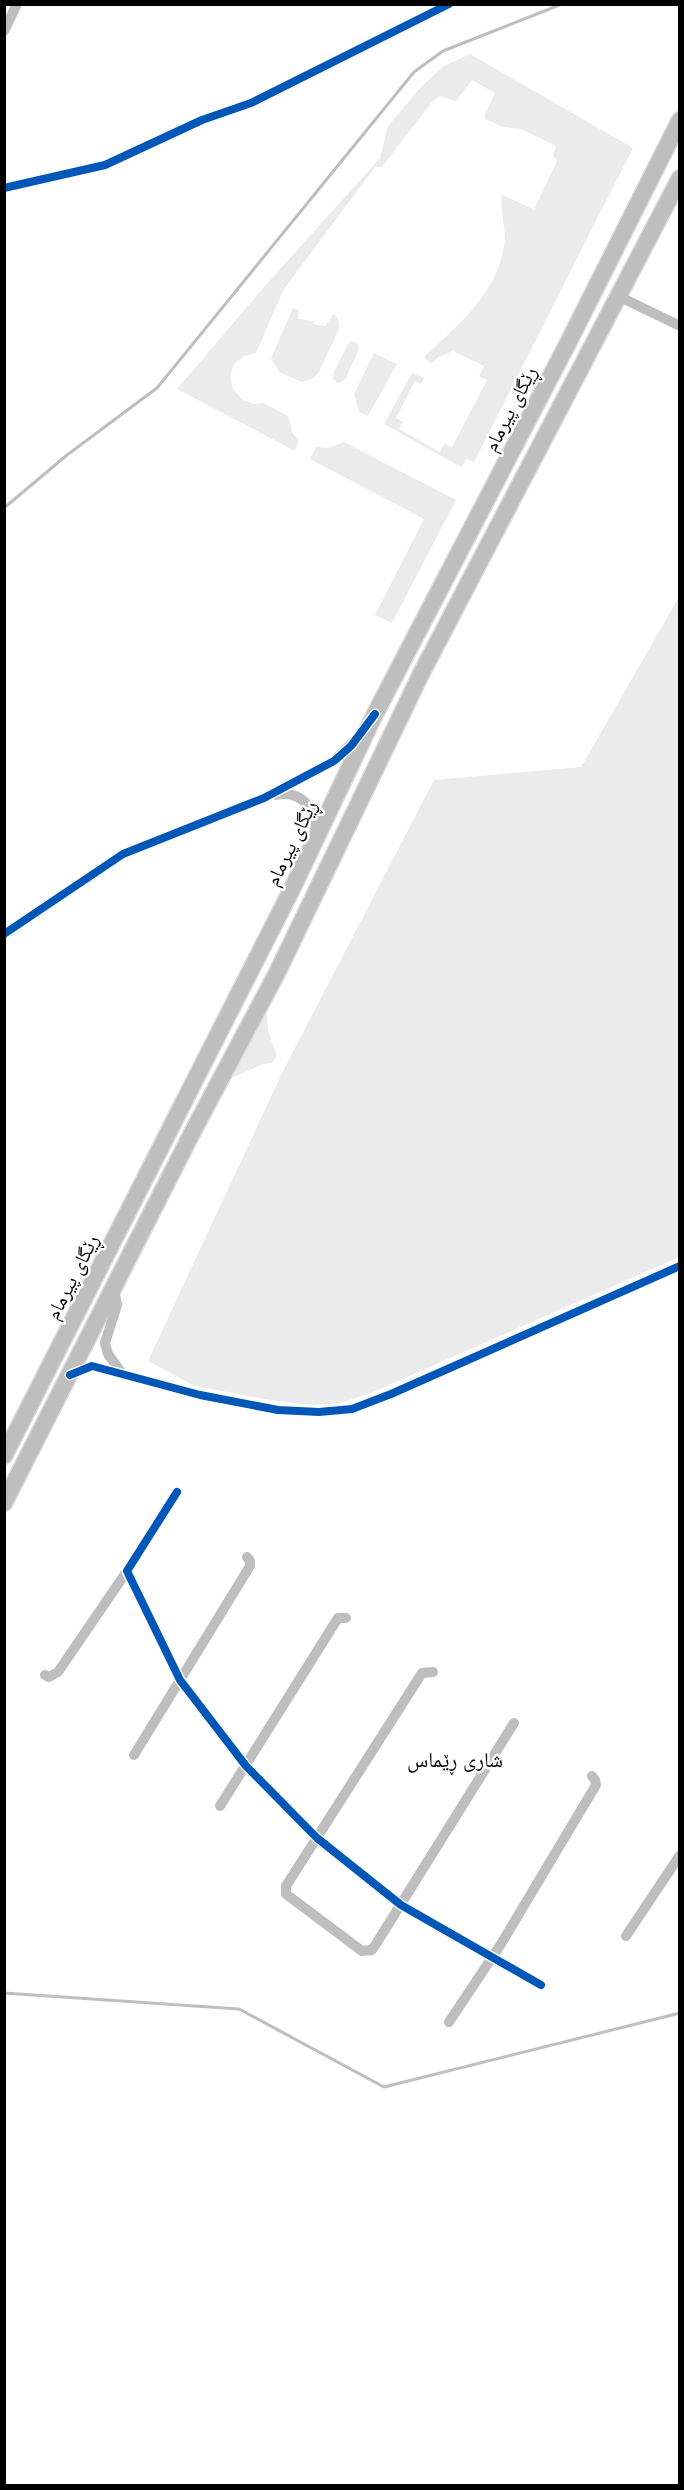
<svg xmlns="http://www.w3.org/2000/svg" width="684" height="2490" viewBox="0 0 684 2490" font-family="'Varela Round','Noto Naskh Arabic',sans-serif">
<style>
.green{fill:#ebebeb}
.lines{fill:none;stroke-linecap:round;stroke-linejoin:round}
.stream{stroke:#bebebe;stroke-width:3}
.highway-casing{stroke:#dbdbdb;stroke-width:19}
.minor{stroke:#bebebe;stroke-width:10}
.highway{stroke:#bebebe;stroke-width:16}
.cycleway-casing{stroke:#fff;stroke-width:11}
.cycleway{stroke:#0057b8;stroke-width:8}
.labels{text-anchor:middle;stroke-width:5;stroke-linejoin:round;paint-order:stroke}
.street-label{font-size:20px;fill:#000;stroke:#fff}
.neighbourhood-label{font-size:21px;fill:#000;stroke:#fff}
</style>
<rect width="100%" height="100%" fill="#fff"/>
<!-- green -->
<path class="green" d="M 470,54 L 633,148 L 474,462 L 467,459 L 461,467 L 384,424 L 412,373 L 424,378 L 421,384 L 415,381 L 396,418 L 403,422 L 399,429 L 440,452 L 444,444 L 452,447 L 487,380 L 479,376 L 484,366 L 453,351 L 437,358 L 431,364 L 424,357 C 458,325 496,295 504,246 C 507,230 499,208 502,195 L 534,209 L 557,161 L 553,155 L 556,146 L 521,129 L 503,127 L 485,119 L 485,114 L 495,93 L 472,80 L 456,101 L 439,96 L 433,101 L 382,167 L 375,167 L 284,289 L 256,353 L 244,356 L 234,364 L 230,376 L 233,389 L 243,400 L 254,404 L 263,403 L 288,416 L 293,434 L 299,440 L 295,451 L 177,389 L 263,288 L 380,158 L 388,126 L 420,88 L 442,67 Z
M 293,308 L 299,310 L 298,319 L 314,321 L 314,324 L 325,326 L 333,314 L 338,318 L 339,329 L 319,372 L 314,378 L 302,382 L 279,372 L 271,358 Z
M 351,341 L 357,343 L 359,349 L 345,380 L 338,383 L 333,379 L 333,374 L 348,344 Z
M 374,353 L 397,364 L 368,416 L 359,412 L 354,394 Z
M 344,442 L 456,500 L 392,623 L 375,615 L 424,519 L 310,459 L 316,447 L 328,448 Z
M 679,597 L 679,1257 L 373,1392 L 338,1404 L 309,1405 L 258,1398 L 195,1386 L 148,1361 L 282,1073 L 434,780 L 581,767 Z
M 266,1013 L 269,1034 L 277,1056 L 272,1063 L 263,1064 L 232,1078 Z"/>
<g class="lines">
<!-- stream -->
<path class="stream" d="M 4,508 L 67,455 L 157,388 L 414,72 L 443,51 L 562,4
M 4,1993 L 239,2009 L 384,2087 L 680,2013"/>
<!-- highway casing -->
<g class="highway-casing">
<path id="highway" d="M 4,1456 L 293,887 L 375,714 L 567,345 L 680,120
M 4,1503 L 192,1133 L 277,973 L 421,674 L 680,178"/>
</g>
<!-- minor -->
<path class="minor" d="M 4,31 L 17,4
M 4,188 L 105,165 L 202,120 L 251,103 L 449,4
M 618,296 L 680,326
M 276,795 C 300,789 319,810 315,833
M 4,934 L 123,854 L 264,798 L 334,761 L 359,736
M 114,1289 L 117,1305 L 105,1343 L 108,1354 L 123,1375
M 70,1375 L 92,1366 L 200,1395 L 278,1410 L 319,1412 L 352,1409 L 391,1394 L 680,1266
M 177,1492 L 127,1571 L 180,1680 L 246,1766 L 317,1838 L 401,1905 L 541,1985
M 433,1672 L 422,1673 L 286,1886 L 286,1894 L 362,1951 L 372,1950 L 376,1944 L 514,1723
M 45,1675 L 49,1677 L 58,1672 L 127,1571
M 134,1755 L 250,1566 L 250,1561 L 247,1557
M 220,1806 L 338,1618 L 346,1618
M 626,1936 L 680,1855
M 449,2022 L 501,1944 L 596,1785 L 595,1780 L 592,1776"/>
<!-- highway -->
<use href="#highway" class="highway"/>
<!-- cycleway casing -->
<g class="cycleway-casing">
<path id="cycleway" d="M 4,188 L 105,165 L 202,120 L 251,103 L 449,4
M 4,934 L 123,854 L 264,798 L 334,761 L 351,746 L 375,714
M 70,1375 L 92,1366 L 200,1395 L 278,1410 L 319,1412 L 352,1409 L 391,1394 L 680,1266
M 177,1492 L 127,1571 L 180,1680 L 246,1766 L 317,1838 L 401,1905 L 541,1985"/>
</g>
<!-- cycleway -->
<use href="#cycleway" class="cycleway"/>
</g>
<g class="labels">
<!-- street labels -->
<g class="street-label">
<text transform="translate(510 409) rotate(-63)" y="7">ڕێگای پیرمام</text>
<text transform="translate(291 843) rotate(-64)" y="7">ڕێگای پیرمام</text>
<text transform="translate(72 1277) rotate(-63)" y="7">ڕێگای پیرمام</text>
</g>
<!-- neighbourhood labels -->
<g class="neighbourhood-label">
<text x="455" y="1767">شاری ڕێماس</text>
</g>
</g>
<!-- border -->
<rect width="684" height="2490" fill="none" stroke="#000000" stroke-width="12"/>
</svg>
